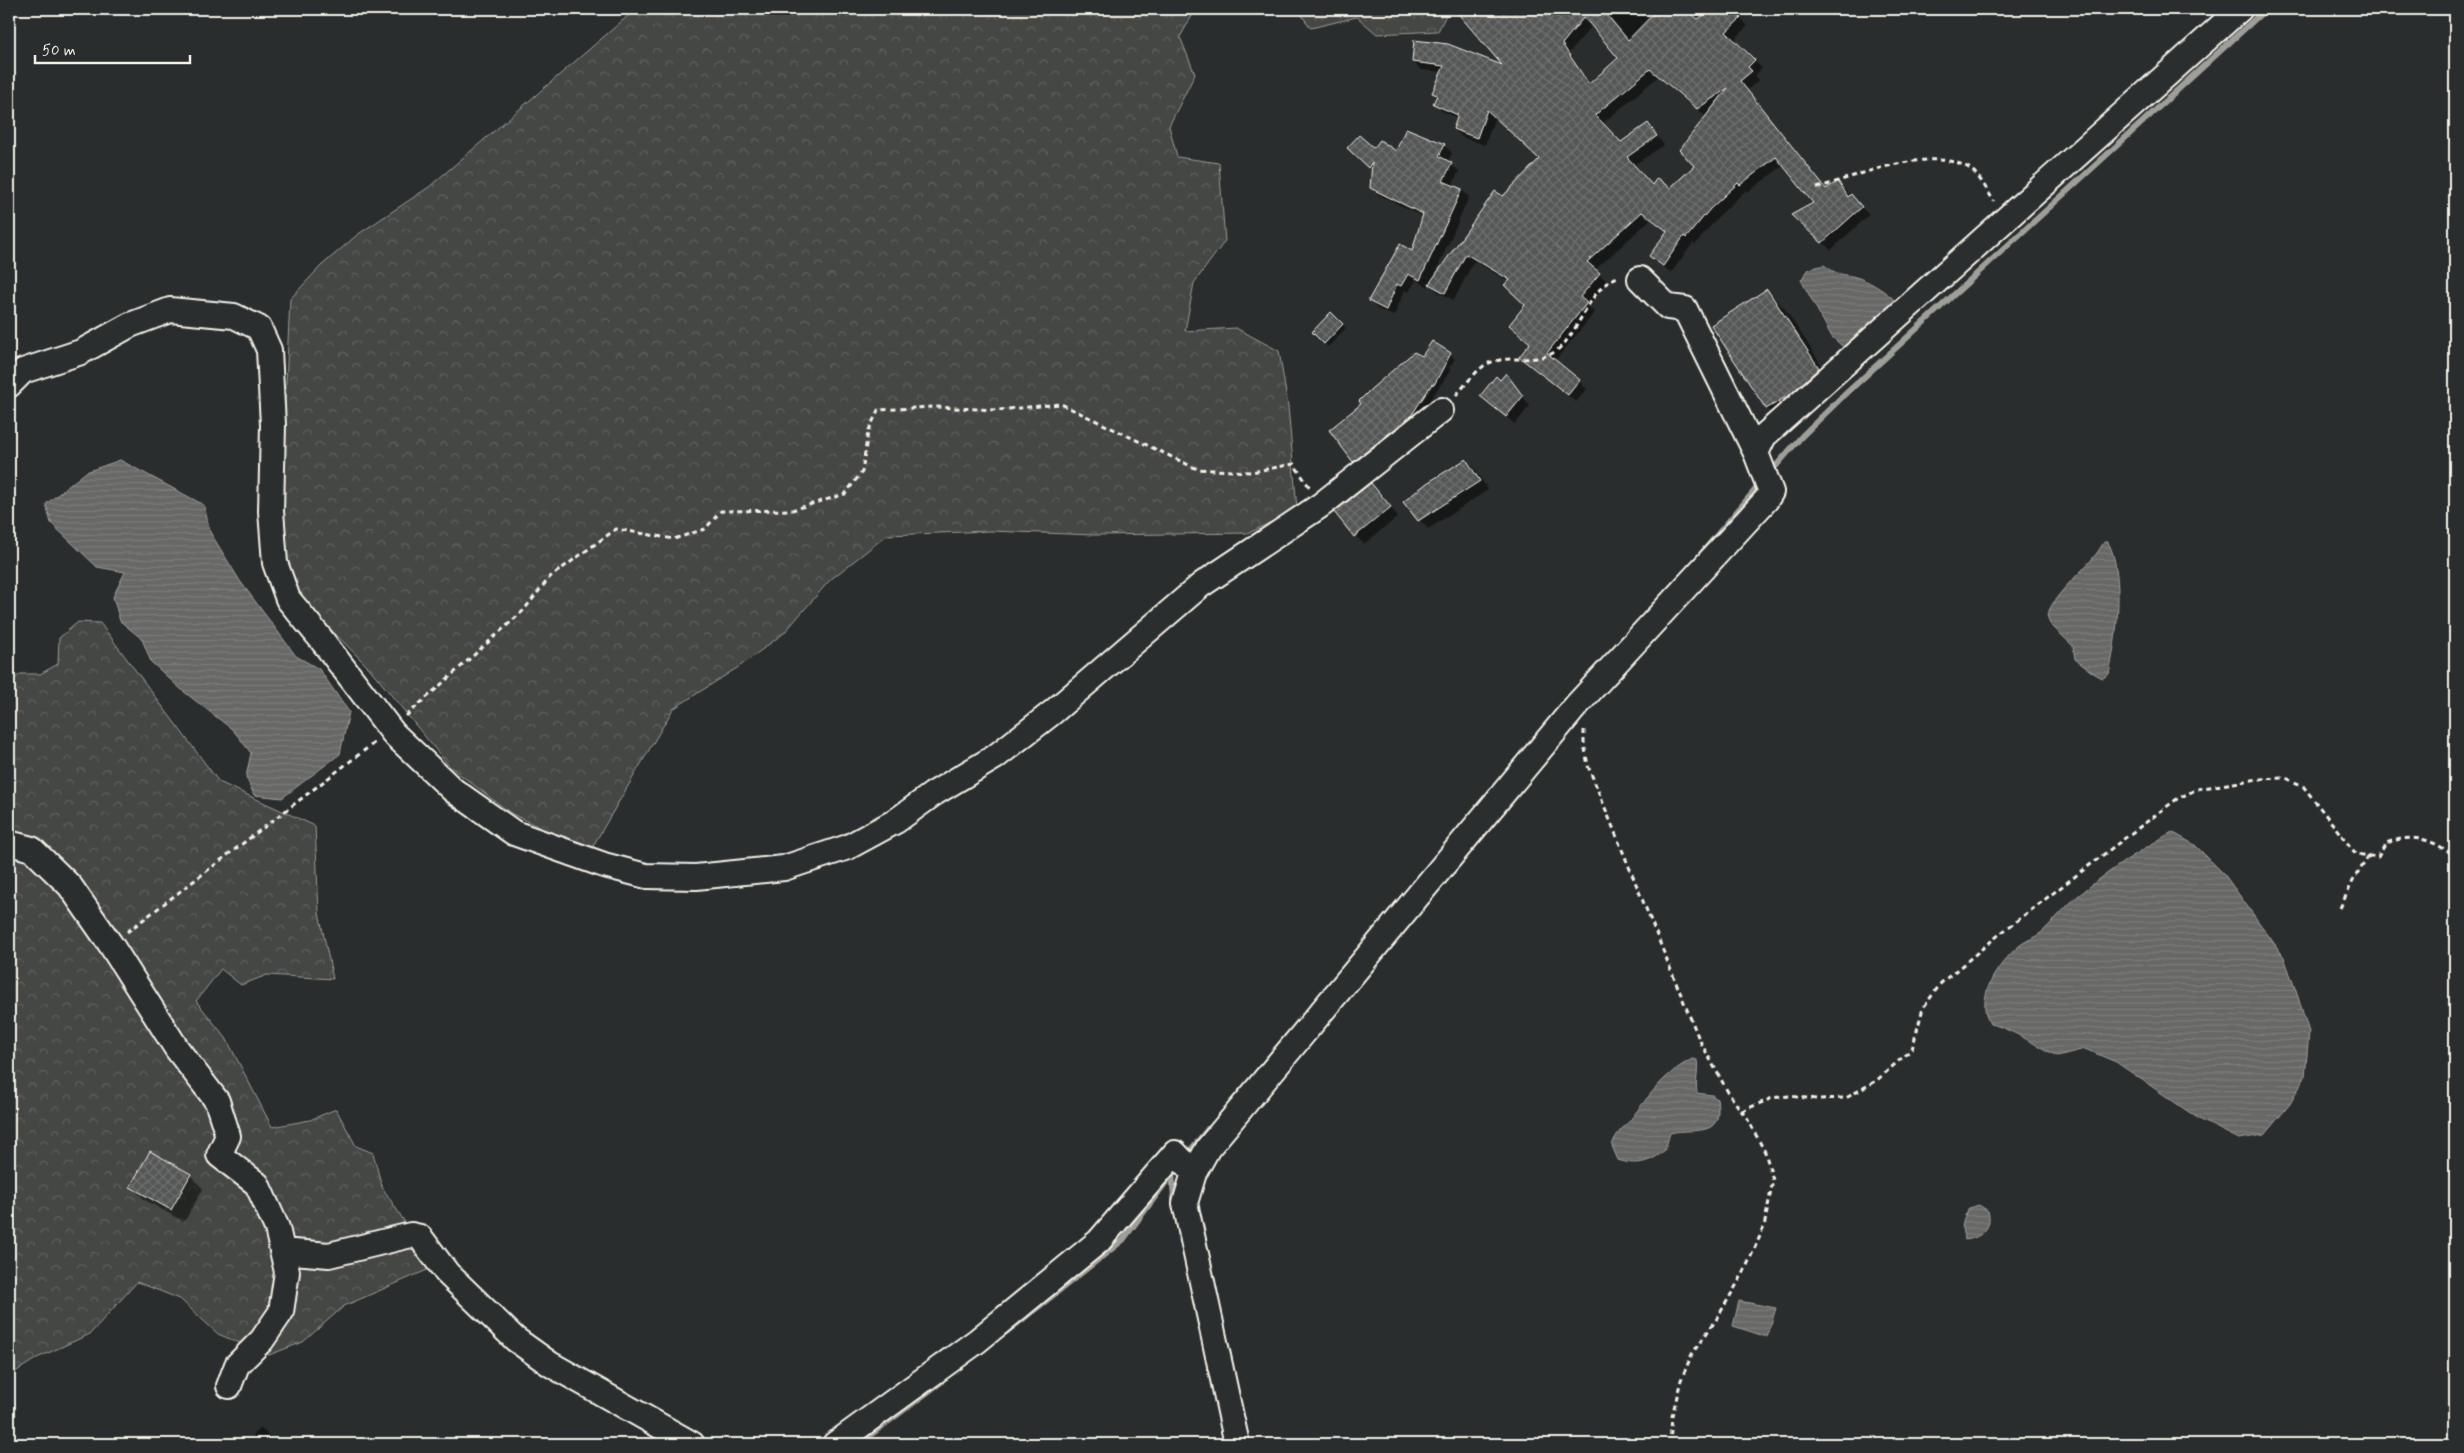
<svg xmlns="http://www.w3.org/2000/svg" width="2464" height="1453" viewBox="0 0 2464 1453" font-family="Mynerve,sans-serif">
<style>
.forest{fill:url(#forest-crowns);stroke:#9c9c96}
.water{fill:url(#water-rules);stroke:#9f9f9a}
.shadow{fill:#0007;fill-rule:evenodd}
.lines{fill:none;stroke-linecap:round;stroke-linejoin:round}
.stream{stroke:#9f9f9a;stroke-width:6}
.building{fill:url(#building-cross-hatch);stroke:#f4f1e8;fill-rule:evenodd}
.minor-casing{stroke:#f4f1e8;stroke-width:28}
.path{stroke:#f4f1e8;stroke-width:3;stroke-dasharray:5 4;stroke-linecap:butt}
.minor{stroke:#2a2d2e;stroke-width:24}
</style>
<defs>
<pattern id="forest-crowns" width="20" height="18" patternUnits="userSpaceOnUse" patternTransform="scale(1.25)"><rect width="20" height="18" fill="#444645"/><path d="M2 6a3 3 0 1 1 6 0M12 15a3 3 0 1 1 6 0" fill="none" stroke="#606160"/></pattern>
<pattern id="water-rules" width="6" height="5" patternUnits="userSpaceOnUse" patternTransform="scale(1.25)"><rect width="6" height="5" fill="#676866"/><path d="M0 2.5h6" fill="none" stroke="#7d7e7c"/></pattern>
<pattern id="building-cross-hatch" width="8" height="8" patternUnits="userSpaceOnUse" patternTransform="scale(1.25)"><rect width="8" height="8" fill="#555756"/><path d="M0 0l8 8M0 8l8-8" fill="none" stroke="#6e706e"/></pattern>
</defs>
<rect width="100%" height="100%" fill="#2a2d2e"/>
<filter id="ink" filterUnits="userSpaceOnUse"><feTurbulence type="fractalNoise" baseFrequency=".02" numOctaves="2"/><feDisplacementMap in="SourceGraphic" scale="10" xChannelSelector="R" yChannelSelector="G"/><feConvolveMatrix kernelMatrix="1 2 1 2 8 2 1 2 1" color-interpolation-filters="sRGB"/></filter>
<g filter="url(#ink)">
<!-- forest -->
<path class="forest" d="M 636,9 L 1196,9 L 1180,37 L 1195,74 L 1169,126 L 1177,157 L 1219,163 L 1225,241 L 1194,283 L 1185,331 L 1236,328 L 1279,351 L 1288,406 L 1297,509 L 1249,533 L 1094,535 L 990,531 L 887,535 L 830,580 L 784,633 L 740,666 L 673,709 L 590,851 L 512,814 L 449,766 L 370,669 L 301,599 L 283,558 L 280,513 L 290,299 L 321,266 L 357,235 L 429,187 Z
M 1297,9 L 1449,9 L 1438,31 L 1377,34 L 1357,17 L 1311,28 Z
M 78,622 L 100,623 L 219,782 L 315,826 L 319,913 L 333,979 L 267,975 L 241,985 L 221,969 L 196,1001 L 226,1038 L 272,1127 L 310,1120 L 336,1109 L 356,1146 L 373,1153 L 382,1187 L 434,1267 L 344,1306 L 303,1342 L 269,1355 L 218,1334 L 180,1299 L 137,1282 L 90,1334 L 37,1358 L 9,1376 L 9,684 L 20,674 L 40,674 L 58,664 L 59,638 Z"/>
<!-- water -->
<path class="water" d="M 1824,265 C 1842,279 1846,272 1864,280 C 1878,286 1891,296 1902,307 L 1849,352 L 1832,337 L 1801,280 L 1809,269 Z
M 120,460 L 204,505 L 210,532 L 240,581 L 296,656 L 319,669 L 349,712 L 340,754 L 282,798 L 254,795 L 246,777 L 251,753 L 233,730 L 183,691 L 151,662 L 142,639 L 120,621 L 113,597 L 125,572 L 97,567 L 51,523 L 46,504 L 86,472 Z
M 2104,542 L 2108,542 C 2125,574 2117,638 2109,674 L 2103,678 C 2096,676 2081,664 2075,659 L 2073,646 L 2050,624 L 2047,615 C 2059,585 2089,570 2104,542 Z
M 2172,832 L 2195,845 L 2224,874 L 2284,957 L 2297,994 L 2309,1032 L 2305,1077 L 2290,1104 L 2264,1135 L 2239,1139 L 2199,1119 L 2116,1062 L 2085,1049 L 2057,1056 C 2039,1047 2008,1027 1990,1024 C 1974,997 1998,964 2019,946 C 2026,940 2035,938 2042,932 C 2056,919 2068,903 2083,892 C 2111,869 2141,850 2172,832 Z
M 1692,1059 L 1697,1060 C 1699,1071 1695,1081 1697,1093 L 1712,1095 L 1717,1099 C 1724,1140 1695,1127 1670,1133 L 1665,1150 C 1651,1163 1635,1166 1618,1160 L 1612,1146 C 1615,1132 1627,1126 1634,1115 C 1651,1093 1665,1073 1692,1059 Z
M 1979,1205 L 1988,1211 C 1993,1228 1981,1238 1965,1240 C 1960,1227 1962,1220 1969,1208 Z
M 1739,1301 L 1776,1308 L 1767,1337 L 1733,1326 Z"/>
<!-- shadow -->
<path class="shadow" d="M 1464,9 L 1571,9 L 1591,27 L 1569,53 L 1591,85 L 1620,58 L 1583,14 L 1588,9 L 1732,9 L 1748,26 L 1733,41 L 1762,68 L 1755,76 L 1759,80 L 1747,90 L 1827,190 L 1838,183 L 1869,215 L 1831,250 L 1801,223 L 1815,204 L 1784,165 L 1748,192 L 1746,190 L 1718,217 L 1695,245 L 1693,243 L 1671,273 L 1651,256 L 1668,232 L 1651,219 L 1595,270 L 1607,281 L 1588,306 L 1595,312 L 1555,361 L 1587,389 L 1576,402 L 1529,364 L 1531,344 L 1510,325 L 1526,305 L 1509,282 L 1474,261 L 1454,300 L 1438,292 L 1430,284 L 1428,287 L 1416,280 L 1409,292 L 1405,290 L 1394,316 L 1377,309 L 1370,301 L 1413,253 L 1424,217 L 1379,195 L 1371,188 L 1373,171 L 1356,156 L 1374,150 L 1396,152 L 1444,145 L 1452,153 L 1448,162 L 1459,171 L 1452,186 L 1462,190 L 1469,197 L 1431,283 L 1503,198 L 1540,159 L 1495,117 L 1485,145 L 1462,137 L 1454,129 L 1458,118 L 1442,111 L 1434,103 L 1437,96 L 1433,92 L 1442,72 L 1421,70 L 1413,62 L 1506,68 L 1459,13 ZM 1659,76 L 1706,117 L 1696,166 L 1670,189 L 1652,186 L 1634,165 L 1664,145 L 1648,125 L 1621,144 L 1602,124 Z
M 1767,291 L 1785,309 L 1836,387 L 1785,426 L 1767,409 L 1713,326 Z
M 1331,314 L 1346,328 L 1328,347 L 1313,332 Z
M 1450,354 L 1455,359 L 1449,368 L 1451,370 L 1415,421 L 1359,466 L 1331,430 L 1423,358 Z
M 1506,375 L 1530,406 L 1515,424 L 1490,404 Z
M 1466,461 L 1475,469 L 1488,490 L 1428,529 L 1404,502 Z
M 1380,493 L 1398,517 L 1364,544 L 1355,536 Z
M 190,1175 L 203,1189 L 184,1222 L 145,1200 L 131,1186 Z
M 260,1428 L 279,1444 L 246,1444 Z"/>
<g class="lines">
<!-- stream -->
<path class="stream" d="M 1769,474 L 1802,436 L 1840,399 L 2266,9
M 1701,554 L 1762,482
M 1186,1156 L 1208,1129
M 1175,1209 L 1172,1174 L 1177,1168
M 1005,1333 L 1123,1240 L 1172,1174
M 858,1444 L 941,1382"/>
</g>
<!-- building -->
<path class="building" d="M 1454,9 L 1602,9 L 1628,40 L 1658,9 L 1685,9 L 1698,19 L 1712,9 L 1733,9 L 1741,18 L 1726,32 L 1755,60 L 1748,67 L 1752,71 L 1740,81 L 1826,189 L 1838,181 L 1848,197 L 1851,194 L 1862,207 L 1822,243 L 1791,215 L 1813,203 L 1776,157 L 1740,185 L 1738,183 L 1710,209 L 1686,238 L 1684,236 L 1663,266 L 1649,256 L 1667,231 L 1642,212 L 1587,262 L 1600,273 L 1580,297 L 1587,303 L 1547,353 L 1580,380 L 1568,395 L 1519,357 L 1530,343 L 1509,325 L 1525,305 L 1504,285 L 1510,280 L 1466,254 L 1445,293 L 1429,284 L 1495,191 L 1503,196 L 1539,159 L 1487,110 L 1477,138 L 1453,129 L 1458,115 L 1433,104 L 1437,95 L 1432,93 L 1444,66 L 1412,62 L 1414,40 L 1448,44 L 1502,65 ZM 1584,17 L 1618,58 L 1589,84 L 1562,44 ZM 1650,69 L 1697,109 L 1728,88 L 1679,150 L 1694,166 L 1670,188 L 1657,178 L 1652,185 L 1627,157 L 1657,136 L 1648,123 L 1621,142 L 1595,115 Z
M 1406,128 L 1445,144 L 1439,156 L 1452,163 L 1443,181 L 1462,189 L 1420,280 L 1408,274 L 1401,286 L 1397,284 L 1386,310 L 1368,301 L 1400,244 L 1412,251 L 1423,214 L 1370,188 L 1372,162 L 1368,168 L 1347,148 L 1359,135 L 1374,148 L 1380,140 L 1396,151 Z
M 1767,289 L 1819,368 L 1791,394 L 1766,409 L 1711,325 Z
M 1331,312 L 1343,324 L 1324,344 L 1312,332 Z
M 1432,341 L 1451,353 L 1434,385 L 1432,384 L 1411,416 L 1353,462 L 1329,430 L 1361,404 L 1359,401 L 1371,389 L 1414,352 L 1422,356 Z
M 1506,373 L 1523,396 L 1506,417 L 1480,396 L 1496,376 L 1500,380 Z
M 1466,459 L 1480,481 L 1418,521 L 1403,502 L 1427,483 Z
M 1371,483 L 1391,507 L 1354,537 L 1334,512 Z
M 150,1151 L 191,1174 L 171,1210 L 130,1187 Z"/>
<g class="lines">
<!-- minor casing -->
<g class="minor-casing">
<path id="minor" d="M 1640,279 L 1668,307 L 1685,309 L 1756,453
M 9,385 L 23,371 L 81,352 L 130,325 L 170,310 L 234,316 L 259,328 L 269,350 L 273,425 L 271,511 L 275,563 L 288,599 L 321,639 L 394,734 L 453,790 L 514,833 L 604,865 L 646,876 L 696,877 L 784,868 L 848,847 L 896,821 L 933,794 L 995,757 L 1053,712 L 1201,585 L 1321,505 L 1441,410
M 9,843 L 32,849 L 70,886 L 111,945 L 177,1049 L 217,1101 L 228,1136 L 219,1155 L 257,1184 L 277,1228 L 287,1272 L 281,1312 L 262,1340 L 237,1365 L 229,1386
M 282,1251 L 329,1255 L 411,1235 L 420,1237 L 447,1273 L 515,1339 L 550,1364 L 692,1444
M 835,1444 L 977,1341 L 1099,1241 L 1175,1153 L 1194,1173
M 1237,1444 L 1185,1203 L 1194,1173 L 1208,1148 L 1576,706 L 1766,500 L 1771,492 L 1756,453 L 1764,436 L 2240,9"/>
</g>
<!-- path -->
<path class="path" d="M 1817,188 C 1856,176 1930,145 1969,168 C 1979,174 1987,191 1994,201
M 1456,395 C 1465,386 1477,368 1489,363 C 1511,354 1535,365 1556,351 C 1582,331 1587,287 1620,276
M 406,716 L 523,611 L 550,577 L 616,529 L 674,539 L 705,529 L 721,511 L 792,510 L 845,494 L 862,472 L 868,432 L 878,410 L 934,407 L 998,410 L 1061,404 L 1197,469 L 1251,472 L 1294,464 L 1310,488
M 1584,730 L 1584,743 L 1588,766 L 1699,1039 L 1729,1094 L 1748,1120 L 1765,1152 L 1773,1180 L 1764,1227 L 1744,1272 L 1716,1320 L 1692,1354 L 1681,1380 L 1672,1416 L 1670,1444
M 2340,908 L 2355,877 L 2369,856
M 127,932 L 374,743
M 1742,1111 L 1772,1098 L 1789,1096 L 1817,1099 L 1846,1098 L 1876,1081 L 1912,1049 L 1923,1008 L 1941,983 L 2001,933 L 2133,832 L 2177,799 L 2197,789 L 2258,779 L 2286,778 L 2303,786 L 2356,854 L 2378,857 L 2386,843 C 2415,833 2431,839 2455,856"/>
<!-- minor -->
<use href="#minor" class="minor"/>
</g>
</g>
<!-- margin -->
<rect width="2464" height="1453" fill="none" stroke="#2a2d2e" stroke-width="30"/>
<rect x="15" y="15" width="2434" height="1423" fill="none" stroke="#f4f1e8" stroke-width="2" filter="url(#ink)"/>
<!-- scale -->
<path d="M35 55v8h155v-8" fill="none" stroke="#f4f1e8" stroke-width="2.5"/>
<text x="42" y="55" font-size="15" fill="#f4f1e8" stroke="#2a2d2e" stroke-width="4" paint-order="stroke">50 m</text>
</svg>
